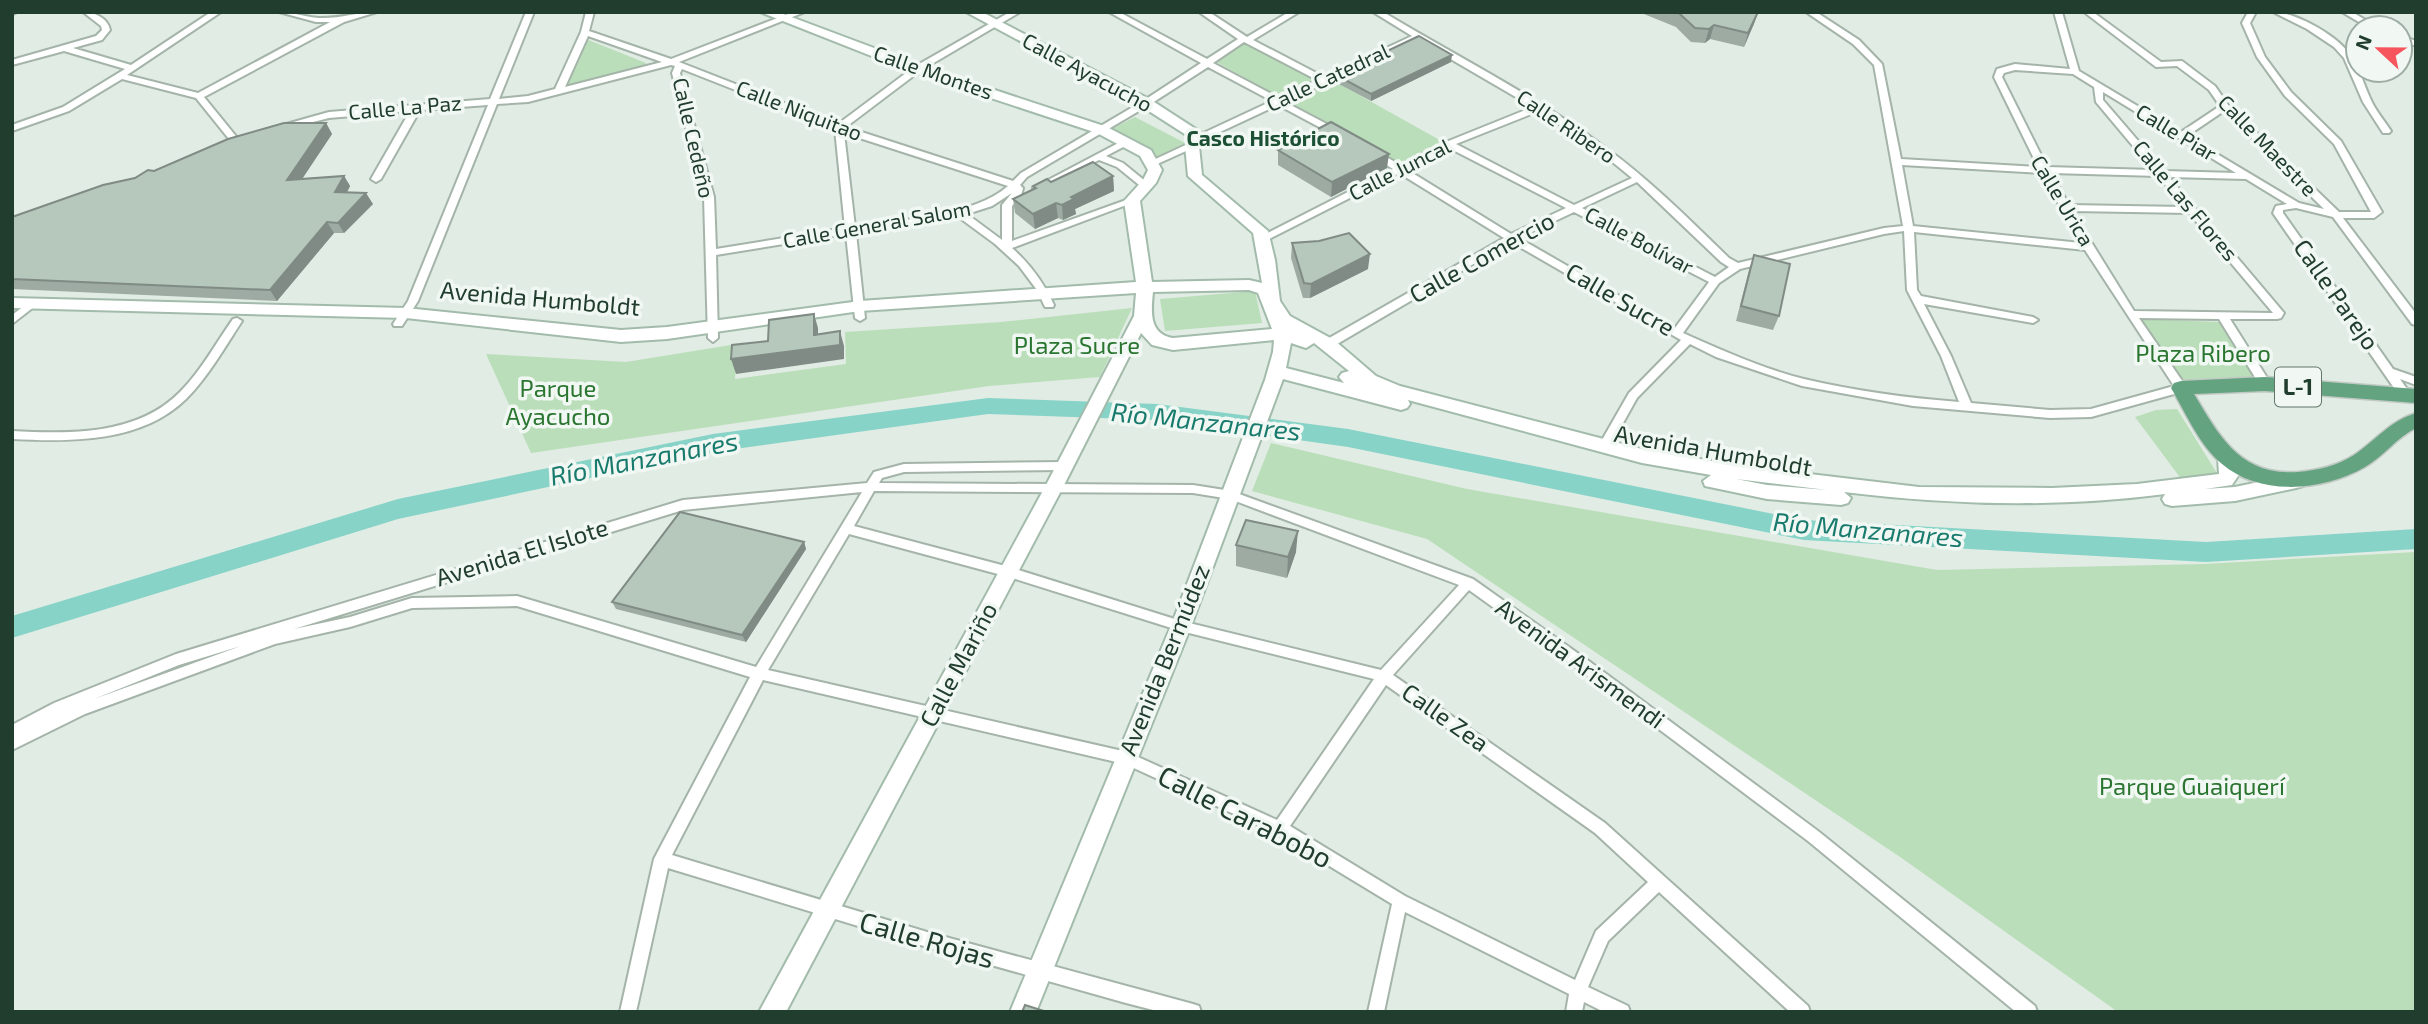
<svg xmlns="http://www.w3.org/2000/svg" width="2428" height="1024" viewBox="0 0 2428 1024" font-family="'Exo 2',sans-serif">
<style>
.green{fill:#badeb9}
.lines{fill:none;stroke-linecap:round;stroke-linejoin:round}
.river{fill:#87d3c8;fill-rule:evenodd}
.street-casing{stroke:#a4b4a9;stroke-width:4}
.secondary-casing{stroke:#a2bbab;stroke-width:4}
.primary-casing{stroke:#c1c9c4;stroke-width:3}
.street{fill:#fff;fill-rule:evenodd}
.secondary{fill:#fff;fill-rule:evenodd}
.primary{fill:#64a380;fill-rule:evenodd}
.wall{fill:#9daba2}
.shaded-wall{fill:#7f8b84}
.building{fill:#b6c7bc;stroke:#7f8b84;stroke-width:2}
.labels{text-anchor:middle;stroke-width:7;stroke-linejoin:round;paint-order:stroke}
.far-street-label{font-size:21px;fill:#213d2d;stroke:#f1f8f3}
.far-neighbourhood-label{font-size:21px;font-weight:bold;fill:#1c5034;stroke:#f1f8f3}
.shield{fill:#f1f8f3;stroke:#5f7568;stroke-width:2}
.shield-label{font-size:23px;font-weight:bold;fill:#213d2d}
.street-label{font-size:24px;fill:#213d2d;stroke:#f1f8f3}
.park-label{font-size:24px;fill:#2a7530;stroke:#f1f8f3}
.water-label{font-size:26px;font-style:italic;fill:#197b6e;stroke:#f1f8f3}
.near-street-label{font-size:28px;fill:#213d2d;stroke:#f1f8f3}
</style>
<rect width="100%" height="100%" fill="#e1ece4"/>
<!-- green -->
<path class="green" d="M 586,39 L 646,63 L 644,66 L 571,85 L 568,83 Z
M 1251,41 L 1316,78 L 1279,97 L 1213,60 Z
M 1334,81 L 1445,143 L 1399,165 L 1288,102 Z
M 1135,117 L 1185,143 L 1152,159 L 1104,133 Z
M 1255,291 L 1262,323 L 1165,331 L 1160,299 Z
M 1132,308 L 1100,377 L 989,386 L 531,453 L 486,354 L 626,362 L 737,344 L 735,379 L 846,364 L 845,332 L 1001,322 Z
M 2140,319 L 2221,322 L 2256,382 L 2188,386 Z
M 2177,409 L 2220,478 L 2182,480 L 2135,417 L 2156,410 Z
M 1271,443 L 1467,489 L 1937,570 L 2204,564 L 2416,552 L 2416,1012 L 2118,1012 L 1903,859 L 1427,539 L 1252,491 Z"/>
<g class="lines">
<!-- river -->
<path class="river" d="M 988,398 L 1157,404 L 1348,429 L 1804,520 L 2206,542 L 2416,529 L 2416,549 L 2206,562 L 1804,540 L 1348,447 L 1157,420 L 988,414 L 713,452 L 398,519 L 12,638 L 12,616 L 398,499 L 713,434 Z"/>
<!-- street casing -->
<g class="street-casing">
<path id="street" d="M 12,12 L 17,12 L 13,14 Z
M 83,12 C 94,12 108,18 110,30 L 102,40 L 73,48 L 131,65 L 211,12 L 221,12 L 127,75 L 198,93 L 330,22 L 316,22 L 279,12 C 293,12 306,17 319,18 C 339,19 357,12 377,12 L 344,22 L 204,97 L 239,140 L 239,144 L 233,144 L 196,98 L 122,79 L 69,111 L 12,131 L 12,125 L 63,107 L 125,69 L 64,51 L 12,65 L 12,60 L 96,36 L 102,30 L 101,26 Z
M 526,12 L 534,12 L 499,99 L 528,96 L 555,89 L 581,32 L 586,12 L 594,12 L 589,31 L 671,59 L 793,12 L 805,12 L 679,62 L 838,124 L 914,67 L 1010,12 L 1020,12 L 920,71 L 846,127 L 1013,181 L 1021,173 L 1143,101 L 1201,63 L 1109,12 L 1119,12 L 1207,59 L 1238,39 L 1199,12 L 1209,12 L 1247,37 L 1289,12 L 1299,12 L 1253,40 L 1324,77 L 1412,36 L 1373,12 L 1383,12 C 1458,57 1536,96 1606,148 C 1650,180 1689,219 1729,258 L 1738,263 L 1884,228 L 1903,226 L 1874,65 L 1853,44 L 1806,12 L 1816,12 L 1859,40 L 1882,64 L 1901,159 L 2038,167 L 1994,77 L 1997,69 L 2015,64 L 2070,69 L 2054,12 L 2062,12 L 2079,71 L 2181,132 L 2220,106 L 2209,90 L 2177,66 L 2156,67 L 2084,12 L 2093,12 L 2161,62 L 2182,61 L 2215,86 L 2228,105 L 2339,212 L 2371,212 L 2334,144 L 2285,96 L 2257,57 L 2242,23 L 2248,12 L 2256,12 L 2250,23 L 2265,57 L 2291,92 L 2341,141 L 2382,212 L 2374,218 L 2343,218 L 2416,314 L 2416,325 L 2412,324 L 2333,217 L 2296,208 L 2283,210 L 2283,213 L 2393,369 L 2416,377 L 2416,385 L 2400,379 L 2411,395 L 2405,399 L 2401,398 L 2273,213 L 2276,206 L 2287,204 L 2246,179 L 2169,177 L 2284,313 L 2281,318 L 2277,319 L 2230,319 L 2271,384 L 2269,387 L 2261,387 L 2219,319 L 2139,318 L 2187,388 L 2185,391 L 2091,417 L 2050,418 L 1913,406 L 1802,386 L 1716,357 L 1690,344 L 1637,398 L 1608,450 L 1600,450 L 1598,447 L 1629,393 L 1681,340 L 1511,242 L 1332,347 L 1324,347 L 1323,344 L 1324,341 L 1504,238 L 1399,173 L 1267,240 L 1259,240 L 1258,238 L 1393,169 L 1372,156 L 1372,152 L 1378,152 L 1400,165 L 1446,142 L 1533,107 L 1418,40 L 1285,102 L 1340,131 L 1340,135 L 1334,135 L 1278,105 L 1203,140 L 1197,140 L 1197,136 L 1272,101 L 1208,67 L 1149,105 L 1027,177 L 1020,185 L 1023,188 L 1021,196 L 1012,206 L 1012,241 L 1129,199 L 1135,199 L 1137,201 L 1012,248 C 1030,264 1044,283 1054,305 L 1053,307 L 1045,307 L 1037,290 L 1019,266 L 995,244 L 957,216 L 856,233 L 865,318 L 860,321 L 855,318 L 846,234 L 716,255 L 718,338 L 713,342 L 708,338 L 704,197 L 672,73 L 675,66 L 671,65 L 528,102 L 497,104 L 418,301 L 402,326 L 394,326 L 393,324 L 408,301 L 488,105 L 420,110 L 381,179 L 376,182 L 371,179 L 410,111 L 329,118 L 277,131 L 272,128 L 329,112 L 490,99 ZM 588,36 L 662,62 L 565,87 ZM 1244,42 L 1317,80 L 1279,98 L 1213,63 ZM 682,69 L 835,129 L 845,228 L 716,249 L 714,197 L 680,73 ZM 2015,70 L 2073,74 L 2094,87 L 2096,102 L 2153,170 L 2047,167 L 2002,77 L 2004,73 ZM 2103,92 L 2236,173 L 2164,171 L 2103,100 ZM 1539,111 L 1599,151 L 1632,178 L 1574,205 L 1456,144 ZM 2224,111 L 2324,209 L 2299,203 L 2187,136 ZM 844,133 L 1008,186 C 975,216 899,220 855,227 ZM 1449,148 L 1566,208 L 1511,234 L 1406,169 ZM 1902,165 L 2041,173 L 2081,243 L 1913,226 ZM 2051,173 L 2158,176 L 2184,207 L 2069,205 ZM 1637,182 L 1721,262 L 1729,267 L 1715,277 L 1582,208 ZM 1012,193 L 1002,205 L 1002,240 L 967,214 L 992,206 ZM 2072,211 L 2189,213 L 2273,313 L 2134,311 ZM 1574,212 L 1709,282 L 1675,328 L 1519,238 ZM 1904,231 L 1907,290 L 1941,356 L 1959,402 C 1908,398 1855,391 1804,379 C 1763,369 1722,350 1683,333 L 1719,283 L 1740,269 L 1884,234 ZM 1914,232 L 2085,250 L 2174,386 L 2091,409 L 2050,410 L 1971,403 L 1951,356 L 1924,304 L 2033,323 L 2038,320 L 2033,317 L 1921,296 L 1917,290 Z
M 2273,12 C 2296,12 2341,37 2352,58 C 2360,70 2364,85 2370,98 C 2375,110 2384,120 2391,131 L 2389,133 L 2383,133 L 2363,102 L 2344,58 L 2334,47 L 2307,29 Z
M 2342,12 L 2352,12 L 2379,28 L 2369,28 Z
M 2400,35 L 2416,41 L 2416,46 L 2400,40 Z
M 1126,139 L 1131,142 L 1129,144 L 1106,156 L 1123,163 L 1150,185 L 1150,189 L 1144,189 L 1117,167 L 1099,160 L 1041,190 L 1035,190 L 1033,188 Z
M 1192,142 L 1195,143 L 1195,147 L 1155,165 L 1149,165 L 1147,163 Z
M 31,301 L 36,304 L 35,306 L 12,324 L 12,315 Z
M 237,318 L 242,321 C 225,347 208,377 186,399 C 141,443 70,442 12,439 L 12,431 C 68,434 137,436 180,392 C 201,371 216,343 233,319 Z
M 1064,462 L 1070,466 L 1064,470 L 904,472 L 882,478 L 879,483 L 1193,485 L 1231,491 L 1473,579 L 1590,662 L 1818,831 L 2035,1006 L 2037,1012 L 2016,1012 L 1808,841 L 1580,670 L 1469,590 L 1393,675 L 1605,823 L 1808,1006 L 1810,1012 L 1790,1012 L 1659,892 L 1608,941 L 1588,987 L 1628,1006 L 1630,1012 L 1604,1012 L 1584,1002 L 1582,1012 L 1566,1012 L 1569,994 L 1405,912 L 1384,1012 L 1368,1012 L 1392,904 L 1275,833 L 1125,764 L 763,680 L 672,855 L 927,932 L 1193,1004 L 1199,1006 L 1201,1012 L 1161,1012 L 1126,1003 L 927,947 L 668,868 L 636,1012 L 620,1012 L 654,859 L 750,677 L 517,606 L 412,608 L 350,627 L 275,644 L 85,714 L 12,750 L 12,725 L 54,703 L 176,654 L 683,500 L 867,483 L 874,472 L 904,464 ZM 874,491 L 1193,493 L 1230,499 L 1459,585 L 1381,670 L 1181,621 L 1009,567 L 854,526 ZM 862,492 L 756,667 L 517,596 L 412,598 L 350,617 L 294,629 L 683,510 ZM 849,534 L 1009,577 L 1181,631 L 1374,679 L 1277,820 L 1127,752 L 768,670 ZM 241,646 L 94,699 L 179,665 ZM 1386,685 L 1595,833 L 1648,882 L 1596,931 L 1575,980 L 1405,896 L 1290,826 Z"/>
</g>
<!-- secondary casing -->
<g class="secondary-casing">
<path id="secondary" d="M 760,12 L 778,12 L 922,66 L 1107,127 L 1151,150 L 1162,170 L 1156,183 L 1140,201 L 1152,282 L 1249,280 L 1262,283 L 1253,233 L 1188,176 L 1185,145 L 1191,138 L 1141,106 L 966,12 L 982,12 L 1151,100 L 1205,135 L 1207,138 L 1199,146 L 1202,175 L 1268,231 L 1275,260 L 1280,301 L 1290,316 L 1334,340 L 1376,376 L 1400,386 L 1642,449 L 1735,465 L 1919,487 L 2052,488 L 2137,484 L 2219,474 L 2218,457 L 2220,452 L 2234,452 L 2240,473 L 2232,485 L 2205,489 L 2235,487 L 2296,474 L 2303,476 L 2305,481 L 2303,486 L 2296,488 L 2235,501 L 2172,506 L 2165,504 L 2162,499 L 2165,494 C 2059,508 1950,505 1844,492 L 1851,498 L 1848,503 L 1841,505 L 1767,499 L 1705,486 L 1703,481 L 1711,475 L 1642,463 L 1408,400 L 1410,404 L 1407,408 L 1401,410 L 1283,379 L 1191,626 L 1036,1012 L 1010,1012 L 1171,626 L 1265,380 L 1273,352 L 1274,340 L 1173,350 L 1152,345 L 1141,333 L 1063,487 L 786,1012 L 759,1012 L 1045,487 L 1134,316 L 1136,293 L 860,311 L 667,339 L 621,342 L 406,318 L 12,308 L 12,298 L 406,308 L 621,330 L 667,327 L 860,301 L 1136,282 L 1124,201 L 1143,180 L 1148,170 L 1140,156 L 1097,133 L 912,72 ZM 1249,290 L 1258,293 L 1272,329 L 1173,338 C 1149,334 1151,312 1153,292 ZM 1291,343 L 1306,348 L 1314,343 L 1349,371 L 1342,373 L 1339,377 L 1344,383 L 1286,368 ZM 1736,479 L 1827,490 L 1767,485 Z"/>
</g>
<!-- primary casing -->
<g class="primary-casing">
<path id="primary" d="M 2265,377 L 2416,389 L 2416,403 L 2265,391 L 2194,394 C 2220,437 2240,476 2298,472 C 2318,470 2337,466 2354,455 C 2376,440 2390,421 2416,413 L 2416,428 C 2396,438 2384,456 2365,467 C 2323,491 2261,497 2222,464 C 2199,445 2186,413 2171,388 L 2174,383 L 2181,381 Z"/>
</g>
<!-- street -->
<use href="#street" class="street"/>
<!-- secondary -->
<use href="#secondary" class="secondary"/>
<!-- primary -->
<use href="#primary" class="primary"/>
</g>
<!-- wall -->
<path class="wall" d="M 1639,12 L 1758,12 L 1744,47 L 1710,39 L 1705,43 L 1691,42 L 1676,27 Z
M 1451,62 L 1371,101 L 1335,82 L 1336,75 Z
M 326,123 L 332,134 L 302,179 L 344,176 L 350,186 L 347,193 L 373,204 L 344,233 L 334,233 L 277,301 L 12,289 L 12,217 L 154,171 Z
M 1278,150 L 1387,168 L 1331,197 L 1278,165 Z
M 1113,176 L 1114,191 L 1075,209 L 1076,214 L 1063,220 L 1058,218 L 1035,229 L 1015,213 L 1013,199 L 1033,190 L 1033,186 L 1051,182 Z
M 1292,243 L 1368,269 L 1310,298 L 1303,298 L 1291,258 Z
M 1754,255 L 1779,316 L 1773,330 L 1736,321 L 1749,270 Z
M 804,542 L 806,549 L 746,642 L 616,609 L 612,602 Z
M 1236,545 L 1296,552 L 1287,578 L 1236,566 Z"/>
<!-- shaded-wall -->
<path class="shaded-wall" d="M 1758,12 L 1754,24 L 1744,47 L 1748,33 Z
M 1714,25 L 1710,39 L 1705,43 L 1709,29 Z
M 1452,55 L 1451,62 L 1371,101 L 1371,94 Z
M 326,123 L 332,134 L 294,191 L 287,180 Z
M 1389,154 L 1387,168 L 1331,197 L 1332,182 Z
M 344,176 L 350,186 L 341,203 L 335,192 Z
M 1113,176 L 1114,191 L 1075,209 L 1076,214 L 1063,220 L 1062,205 L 1071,197 Z
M 366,193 L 373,204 L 344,233 L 338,223 Z
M 1056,203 L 1058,218 L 1035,229 L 1033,214 Z
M 327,222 L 334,233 L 277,301 L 270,290 Z
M 1370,254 L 1368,269 L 1310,298 L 1311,284 Z
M 814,314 L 818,328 L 818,348 L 840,331 L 844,346 L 844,359 L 736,374 L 731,359 L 814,335 Z
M 1298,531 L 1296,552 L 1287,578 L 1288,557 Z
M 804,542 L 806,549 L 746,642 L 742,635 Z"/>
<!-- building -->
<path class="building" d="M 1677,12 L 1758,12 L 1748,33 L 1714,25 L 1709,29 L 1695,28 L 1680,14 Z
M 1419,36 L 1452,55 L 1371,94 L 1336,75 Z
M 1331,122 L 1389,154 L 1332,182 L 1278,150 Z
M 284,123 L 326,123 L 287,180 L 344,176 L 335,192 L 366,193 L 338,223 L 327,222 L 270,290 L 12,279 L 12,217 L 103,185 L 135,178 L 148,170 L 154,171 L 228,139 Z
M 1093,162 L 1113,176 L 1071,197 L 1074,199 L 1062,205 L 1056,203 L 1033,214 L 1013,199 L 1036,188 L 1033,186 L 1047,179 L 1051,182 Z
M 1349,233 L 1370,254 L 1311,284 L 1304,283 L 1292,243 L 1319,241 Z
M 1754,255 L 1790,264 L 1779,316 L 1741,306 Z
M 814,314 L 814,335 L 840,331 L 840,345 L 731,359 L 732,345 L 768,341 L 769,320 Z
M 680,512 L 804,542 L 742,635 L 612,602 Z
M 1246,520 L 1298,531 L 1288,557 L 1236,545 Z
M 1025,1005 L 1047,1012 L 1022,1012 Z"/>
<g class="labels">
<!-- far-street labels -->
<g class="far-street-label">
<text transform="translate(933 73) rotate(19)" y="7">Calle Montes</text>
<text transform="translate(1087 73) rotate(28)" y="7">Calle Ayacucho</text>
<text transform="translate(1328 78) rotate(-25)" y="7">Calle Catedral</text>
<text transform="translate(405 108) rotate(-5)" y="7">Calle La Paz</text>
<text transform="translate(799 111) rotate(21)" y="7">Calle Niquitao</text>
<text transform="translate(1566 127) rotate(34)" y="7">Calle Ribero</text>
<text transform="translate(2176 133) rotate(31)" y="7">Calle Piar</text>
<text transform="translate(693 138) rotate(77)" y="7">Calle Cedeño</text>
<text transform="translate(2267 146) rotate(46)" y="7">Calle Maestre</text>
<text transform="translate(1400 170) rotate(-27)" y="7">Calle Juncal</text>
<text transform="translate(2062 201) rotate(59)" y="7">Calle Urica</text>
<text transform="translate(2185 201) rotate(50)" y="7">Calle Las Flores</text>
<text transform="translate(877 225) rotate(-10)" y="7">Calle General Salom</text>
<text transform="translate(1639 241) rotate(28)" y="7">Calle Bolívar</text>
</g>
<!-- far-neighbourhood labels -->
<g class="far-neighbourhood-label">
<text x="1263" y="146">Casco Histórico</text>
</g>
<!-- shield labels -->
<rect class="shield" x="2275" y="367.5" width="46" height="39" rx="5"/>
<g class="shield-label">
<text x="2298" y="395">L-1</text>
</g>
<!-- street labels -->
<g class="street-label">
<text transform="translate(1482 258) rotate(-29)" y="8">Calle Comercio</text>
<text transform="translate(2336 295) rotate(55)" y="8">Calle Parejo</text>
<text transform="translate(540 299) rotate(5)" y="8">Avenida Humboldt</text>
<text transform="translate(1620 300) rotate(30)" y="8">Calle Sucre</text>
<text transform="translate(1713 451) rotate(10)" y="8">Avenida Humboldt</text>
<text transform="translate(522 553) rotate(-17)" y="8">Avenida El Islote</text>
<text transform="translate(1165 660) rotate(-68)" y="8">Avenida Bermúdez</text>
<text transform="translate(1580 664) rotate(36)" y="8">Avenida Arismendi</text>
<text transform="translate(959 665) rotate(-62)" y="8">Calle Mariño</text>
<text transform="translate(1445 718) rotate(35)" y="8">Calle Zea</text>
</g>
<!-- park labels -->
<g class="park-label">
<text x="1077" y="354">Plaza Sucre</text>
<text x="2203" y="362">Plaza Ribero</text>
<text x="558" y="397">Parque<tspan x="558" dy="28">Ayacucho</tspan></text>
<text x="2192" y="795">Parque Guaiquerí</text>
</g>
<!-- water labels -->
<g class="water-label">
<text transform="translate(1206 422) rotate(6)" y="9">Río Manzanares</text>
<text transform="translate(644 459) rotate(-11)" y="9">Río Manzanares</text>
<text transform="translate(1868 530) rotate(5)" y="9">Río Manzanares</text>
</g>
<!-- near-street labels -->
<g class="near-street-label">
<text transform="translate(1245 817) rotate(27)" y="10">Calle Carabobo</text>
<text transform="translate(927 940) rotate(16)" y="10">Calle Rojas</text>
</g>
</g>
<!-- border -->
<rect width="2428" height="1024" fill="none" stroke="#213d2d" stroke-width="28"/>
<!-- north arrow -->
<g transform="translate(2379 49) rotate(292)"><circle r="33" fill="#f1f8f3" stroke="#9eada4" stroke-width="2"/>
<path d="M0-5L12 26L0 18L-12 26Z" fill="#f6555e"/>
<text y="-10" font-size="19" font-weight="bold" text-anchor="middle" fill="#213d2d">N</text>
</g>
</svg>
